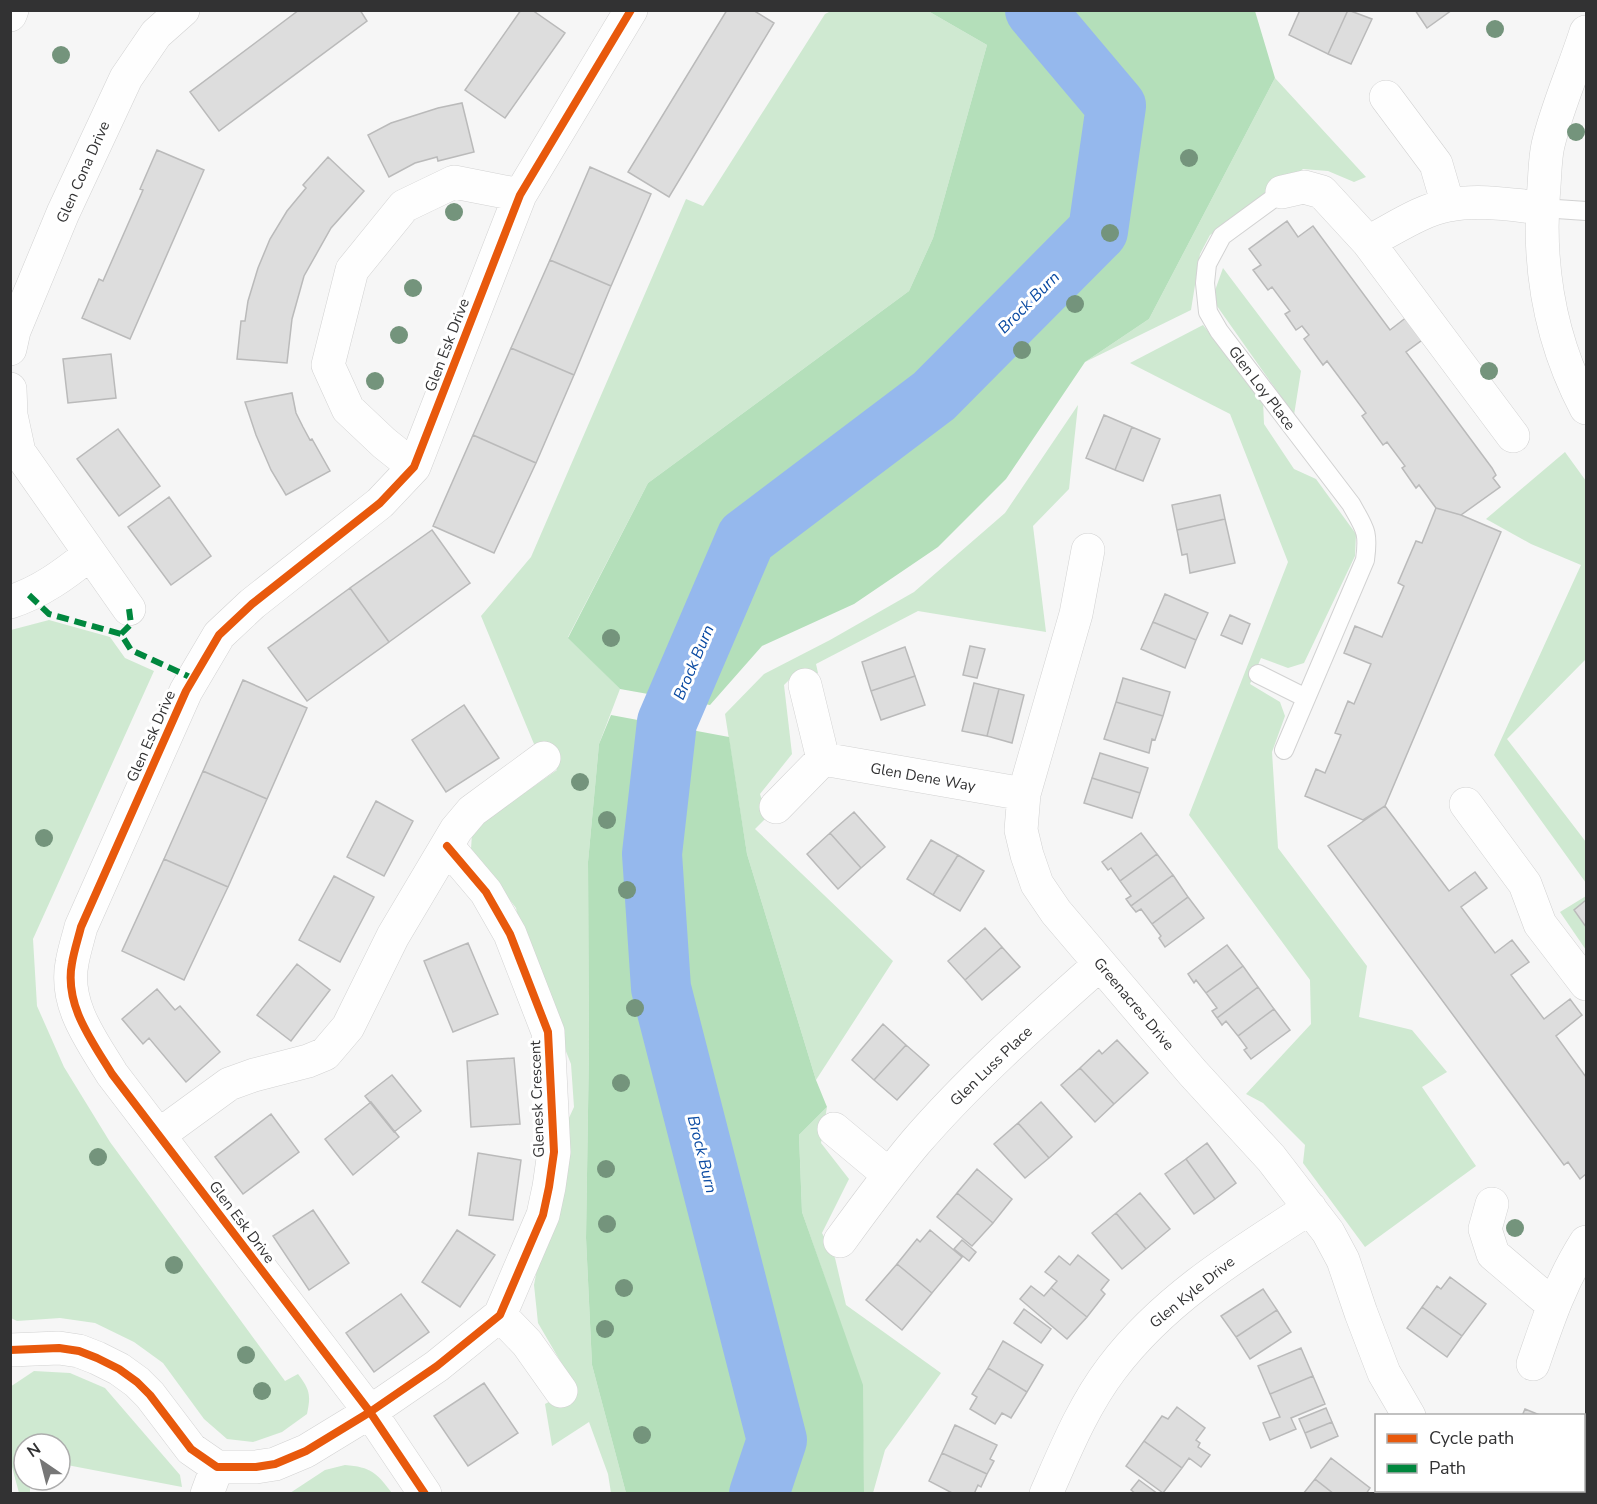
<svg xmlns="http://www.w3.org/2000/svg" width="1597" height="1504" viewBox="0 0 1597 1504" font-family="'Nunito Sans',sans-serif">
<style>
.green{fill:#cfe9d1}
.forest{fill:#b4dfba}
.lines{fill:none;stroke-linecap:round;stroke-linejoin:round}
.river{stroke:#95b8ed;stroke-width:60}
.building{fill:#ddd;stroke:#bababa;stroke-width:1.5}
.service-casing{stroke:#d2d2d2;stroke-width:20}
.minor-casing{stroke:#d2d2d2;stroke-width:34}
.tertiary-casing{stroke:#d2d2d2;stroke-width:34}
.service{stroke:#fefefe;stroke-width:18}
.minor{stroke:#fefefe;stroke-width:33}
.tertiary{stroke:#fefefe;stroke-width:33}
.quiet{stroke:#00873e;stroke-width:6;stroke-dasharray:12 6;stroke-linecap:butt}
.cycleway-casing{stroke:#fff;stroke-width:11}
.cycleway{stroke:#e8590c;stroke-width:8}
.tree{fill:#74947c}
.labels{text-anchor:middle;stroke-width:6;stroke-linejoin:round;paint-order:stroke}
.street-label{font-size:15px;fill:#323233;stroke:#fff}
.water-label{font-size:16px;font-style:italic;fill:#0a4aa2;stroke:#fff}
</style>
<rect width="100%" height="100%" fill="#f6f6f6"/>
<!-- green -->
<path class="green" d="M 831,11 L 928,11 L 987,45 L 933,238 L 909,291 L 648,483 L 568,637 L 620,689 L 599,744 L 588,862 L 589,1047 L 586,1238 L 592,1365 L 626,1493 L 611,1493 L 608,1474 L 589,1422 L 552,1446 L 545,1404 L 576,1388 L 538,1323 L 534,1285 L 562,1133 L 574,1107 L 571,1064 L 522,941 L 516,908 L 471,849 L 472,834 L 476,827 L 557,770 L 534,744 L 481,616 L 531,557 L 686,199 L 703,206 L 825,14 Z
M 1275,78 L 1366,177 L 1354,182 L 1328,171 L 1303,169 L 1281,186 L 1210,235 L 1200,254 L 1191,310 L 1085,362 L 1149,319 Z
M 1223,268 L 1301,371 L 1294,415 L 1212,299 Z
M 1203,325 L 1263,400 L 1264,424 L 1294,469 L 1316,479 L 1356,534 L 1355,556 L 1304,663 L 1288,668 L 1261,658 L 1250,684 L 1280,702 L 1285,716 L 1272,752 L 1278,848 L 1367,966 L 1359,1017 L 1412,1030 L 1447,1072 L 1422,1087 L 1476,1166 L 1365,1247 L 1303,1163 L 1305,1145 L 1263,1103 L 1246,1094 L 1311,1024 L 1310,980 L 1189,815 L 1288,562 L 1230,414 L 1130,363 Z
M 1078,405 L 1069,489 L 1033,526 L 1046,632 L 918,611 L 816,664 L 818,673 L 795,674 L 784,685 L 792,754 L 760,794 L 767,817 L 755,829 L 893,961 L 816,1080 L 747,854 L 725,714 L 764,674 L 830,640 L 914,592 L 1005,513 Z
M 1565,452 L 1586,481 L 1586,659 L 1507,739 L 1586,842 L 1586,883 L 1494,755 L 1581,565 L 1531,544 L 1486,519 Z
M 49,620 L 110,637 L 125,658 L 154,671 L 33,939 L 37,1006 L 64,1067 L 110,1142 L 285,1381 L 298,1374 C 310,1390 311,1395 307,1414 L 282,1432 L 253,1442 L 227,1439 L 204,1419 L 163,1363 L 134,1342 L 95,1323 L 60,1318 L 17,1321 L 11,1318 L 11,630 Z
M 1586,896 L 1586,950 L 1560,912 Z
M 827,1107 L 821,1143 L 849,1179 L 822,1233 L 835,1258 L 846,1305 L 941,1373 L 885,1450 L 873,1493 L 864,1493 L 862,1385 L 802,1212 L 799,1135 Z
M 34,1371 L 70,1373 L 105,1388 L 180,1475 L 182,1487 L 67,1465 L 60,1453 L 60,1444 L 24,1444 L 24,1480 L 30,1480 L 30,1493 L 19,1493 L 11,1463 L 10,1387 Z
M 345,1465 C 371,1467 377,1473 392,1493 L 290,1493 L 325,1470 Z"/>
<!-- forest -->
<path class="forest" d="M 928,11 L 1255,11 L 1275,78 L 1149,319 L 1085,362 L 1006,479 L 938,547 L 854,604 L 762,646 L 710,705 L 620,689 L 568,638 L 648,483 L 909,291 L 933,238 L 987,45 Z
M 611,715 L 729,737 L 747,854 L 816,1080 L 827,1107 L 799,1135 L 802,1212 L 863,1385 L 864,1493 L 626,1493 L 592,1365 L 586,1238 L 589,1047 L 588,862 L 599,744 Z"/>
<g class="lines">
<!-- river -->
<path class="river" d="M 759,1494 L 777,1440 L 661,988 L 652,854 L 667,722 L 746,538 L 934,396 L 1098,231 L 1116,106 L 1035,10"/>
</g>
<!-- building -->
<path class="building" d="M 299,10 L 360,10 L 367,21 L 219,131 L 190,92 Z
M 521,10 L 532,10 L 565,33 L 505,118 L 465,90 Z
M 727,10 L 753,10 L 774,23 L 669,197 L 628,172 Z
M 1300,10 L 1348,10 L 1328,54 L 1289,35 Z
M 1348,10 L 1372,19 L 1351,64 L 1328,54 Z
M 1415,10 L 1452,10 L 1427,28 Z
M 462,103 L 474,152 L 438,161 L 437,157 L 415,163 L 389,177 L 368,135 L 391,123 L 438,108 Z
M 157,150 L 204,170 L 130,339 L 82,318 L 99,279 L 103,281 L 143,190 L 140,189 Z
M 328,157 L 364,191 L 331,228 L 304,276 L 292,319 L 287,363 L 237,359 L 241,321 L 245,321 L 248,301 L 258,268 L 270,239 L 287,211 L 306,188 L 303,185 Z
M 590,167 L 651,194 L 611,286 L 550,260 Z
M 1287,221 L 1298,237 L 1313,226 L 1390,330 L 1412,313 L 1429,335 L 1406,352 L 1492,468 L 1496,475 L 1493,478 L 1500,487 L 1461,515 L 1436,508 L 1419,485 L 1416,488 L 1402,468 L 1405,466 L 1387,442 L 1383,445 L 1362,416 L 1366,413 L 1327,361 L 1323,365 L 1304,339 L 1309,335 L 1302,326 L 1296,330 L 1285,314 L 1290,311 L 1272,287 L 1268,290 L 1253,270 L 1261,265 L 1249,249 Z
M 550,260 L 611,286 L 574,375 L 511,348 Z
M 511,348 L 574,375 L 536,463 L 473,435 Z
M 111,354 L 116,398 L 68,403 L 63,359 Z
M 292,393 L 296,413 L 303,427 L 310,440 L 312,439 L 330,471 L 286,495 L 271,470 L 256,435 L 245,402 Z
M 1104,415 L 1132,427 L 1115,470 L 1086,458 Z
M 1132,427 L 1160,439 L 1143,481 L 1115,470 Z
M 118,429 L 160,486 L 119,516 L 77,459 Z
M 473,435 L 536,463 L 494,553 L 433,526 Z
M 1220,495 L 1225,519 L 1177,530 L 1172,505 Z
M 169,497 L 211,556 L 171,585 L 128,527 Z
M 1436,508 L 1461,515 L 1501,532 L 1385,806 L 1363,820 L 1305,796 L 1316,769 L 1325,773 L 1341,735 L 1335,733 L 1348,701 L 1354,704 L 1371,664 L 1344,653 L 1355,626 L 1382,637 L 1404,586 L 1398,583 L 1416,541 L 1422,543 Z
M 1225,519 L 1235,563 L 1190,573 L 1187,554 L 1182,555 L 1177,530 Z
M 432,530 L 470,583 L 389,642 L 350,588 Z
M 350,588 L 389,642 L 307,701 L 268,648 Z
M 1165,594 L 1208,613 L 1196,640 L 1153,622 Z
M 1230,615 L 1250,624 L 1242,644 L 1221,635 Z
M 1153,622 L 1196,640 L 1185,668 L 1141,649 Z
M 970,646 L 985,649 L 977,678 L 963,675 Z
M 905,647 L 915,676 L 871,691 L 862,662 Z
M 915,676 L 925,705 L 881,720 L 871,691 Z
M 1123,678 L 1170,692 L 1163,716 L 1116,702 Z
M 243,680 L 307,708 L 267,799 L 203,771 Z
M 974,683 L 999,689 L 987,736 L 962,731 Z
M 999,689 L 1024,695 L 1012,743 L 987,736 Z
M 1116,702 L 1163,716 L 1155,740 L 1152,739 L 1149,753 L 1104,739 Z
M 464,705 L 499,758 L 446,792 L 412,740 Z
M 1100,753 L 1148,768 L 1140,793 L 1092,778 Z
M 203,771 L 267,799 L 228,887 L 164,859 Z
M 1092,778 L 1140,793 L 1132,818 L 1084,803 Z
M 376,801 L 413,821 L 384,876 L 347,857 Z
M 1385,806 L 1449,891 L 1475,872 L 1487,888 L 1461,907 L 1495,953 L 1512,940 L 1529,962 L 1511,975 L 1544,1019 L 1570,999 L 1582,1015 L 1556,1036 L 1586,1077 L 1586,1174 L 1580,1179 L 1568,1162 L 1564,1165 L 1328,846 Z
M 854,812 L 885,847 L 861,868 L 830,833 Z
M 830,833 L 861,868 L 838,889 L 807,854 Z
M 1141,833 L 1157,854 L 1120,881 L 1111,868 L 1108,870 L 1102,862 Z
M 931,840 L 958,855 L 933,895 L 907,879 Z
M 1157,854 L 1173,875 L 1131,906 L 1126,899 L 1131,896 L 1120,881 Z
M 958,855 L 984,871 L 960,911 L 933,895 Z
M 164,859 L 228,887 L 184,980 L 122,951 Z
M 1173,875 L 1188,897 L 1152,924 L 1141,909 L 1136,912 L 1131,906 Z
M 334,876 L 374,897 L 340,962 L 299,940 Z
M 1188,897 L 1204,918 L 1165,947 L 1159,938 L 1161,936 L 1152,924 Z
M 1586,900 L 1586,927 L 1574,910 Z
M 985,928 L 1002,947 L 965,980 L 948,961 Z
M 468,943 L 498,1014 L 453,1032 L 424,961 Z
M 1227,945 L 1243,966 L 1206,993 L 1196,980 L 1194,983 L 1188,974 Z
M 1002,947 L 1020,967 L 982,1000 L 965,980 Z
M 297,964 L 330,990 L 291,1041 L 257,1015 Z
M 1243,966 L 1258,987 L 1217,1018 L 1212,1011 L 1217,1008 L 1206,993 Z
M 1258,987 L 1274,1009 L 1238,1036 L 1226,1021 L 1222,1025 L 1217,1018 Z
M 157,989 L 175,1010 L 180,1006 L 220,1052 L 186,1082 L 149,1038 L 143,1044 L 122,1019 Z
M 1274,1009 L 1290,1030 L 1251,1059 L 1244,1050 L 1247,1048 L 1238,1036 Z
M 883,1024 L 906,1045 L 874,1080 L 852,1060 Z
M 1117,1040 L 1148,1073 L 1114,1104 L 1080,1068 L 1099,1050 L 1102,1054 Z
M 906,1045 L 929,1065 L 897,1100 L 874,1080 Z
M 514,1058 L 520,1124 L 471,1127 L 467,1061 Z
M 1080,1068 L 1114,1104 L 1095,1122 L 1061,1085 Z
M 392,1075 L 421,1111 L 394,1132 L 365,1096 Z
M 371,1102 L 399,1137 L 353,1175 L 325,1139 Z
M 1041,1102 L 1072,1137 L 1049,1158 L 1018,1123 Z
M 271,1114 L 299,1152 L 243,1194 L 215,1157 Z
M 1018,1123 L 1049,1158 L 1025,1178 L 994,1144 Z
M 1207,1143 L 1236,1183 L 1215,1199 L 1186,1159 Z
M 478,1153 L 521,1160 L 513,1220 L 469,1215 Z
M 1186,1159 L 1215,1199 L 1194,1214 L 1165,1174 Z
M 977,1169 L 1012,1199 L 993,1223 L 957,1193 Z
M 957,1193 L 993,1223 L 972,1246 L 937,1217 Z
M 1140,1193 L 1170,1229 L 1146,1249 L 1116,1213 Z
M 313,1210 L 349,1263 L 309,1290 L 273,1236 Z
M 1116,1213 L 1146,1249 L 1122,1269 L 1092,1233 Z
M 457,1230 L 495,1255 L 460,1307 L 422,1282 Z
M 930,1230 L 962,1257 L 932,1293 L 897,1264 L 917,1239 L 920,1242 Z
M 962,1240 L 976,1252 L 969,1261 L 954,1249 Z
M 1078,1255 L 1109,1280 L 1101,1290 L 1105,1294 L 1087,1317 L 1051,1288 L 1057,1281 L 1045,1272 L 1059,1256 L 1070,1265 Z
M 897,1264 L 932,1293 L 902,1330 L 866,1300 Z
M 1450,1277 L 1486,1304 L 1462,1336 L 1422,1307 L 1437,1286 L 1441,1289 Z
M 1031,1286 L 1044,1296 L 1051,1288 L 1087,1317 L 1067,1339 L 1020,1299 Z
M 1263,1289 L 1277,1310 L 1236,1337 L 1221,1316 Z
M 401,1294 L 429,1332 L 374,1372 L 346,1333 Z
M 1422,1307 L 1462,1336 L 1447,1357 L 1407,1328 Z
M 1024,1309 L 1051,1329 L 1041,1343 L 1014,1323 Z
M 1277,1310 L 1291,1332 L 1250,1359 L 1236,1337 Z
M 1003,1341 L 1043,1365 L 1027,1392 L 988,1368 Z
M 1301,1348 L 1313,1376 L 1270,1394 L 1258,1366 Z
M 988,1368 L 1027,1392 L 1011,1418 L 1002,1413 L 995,1424 L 970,1409 L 977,1397 L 972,1394 Z
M 1313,1376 L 1325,1404 L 1291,1418 L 1296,1429 L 1270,1440 L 1263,1423 L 1280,1417 L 1270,1394 Z
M 484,1383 L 518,1433 L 468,1466 L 434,1416 Z
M 1177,1407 L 1205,1428 L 1196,1440 L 1200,1443 L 1198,1447 L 1210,1455 L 1201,1467 L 1189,1458 L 1182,1468 L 1144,1441 L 1162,1416 L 1168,1419 Z
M 1326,1408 L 1332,1422 L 1305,1433 L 1299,1419 Z
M 1525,1409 L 1542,1416 L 1522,1416 Z
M 1332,1422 L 1338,1436 L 1311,1448 L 1305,1433 Z
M 955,1425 L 997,1445 L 990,1459 L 994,1461 L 987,1474 L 942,1453 Z
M 1144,1441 L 1182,1468 L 1163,1493 L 1126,1466 Z
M 942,1453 L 987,1474 L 981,1487 L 978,1485 L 974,1494 L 954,1494 L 929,1481 Z
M 1331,1458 L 1370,1488 L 1366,1494 L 1334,1494 L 1315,1479 Z
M 1315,1479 L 1334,1494 L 1303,1494 Z
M 1139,1480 L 1158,1494 L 1136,1494 L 1131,1490 Z"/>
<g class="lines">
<!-- service casing -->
<g class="service-casing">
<path id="service" d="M 1282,192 L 1222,236 L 1207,264 L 1205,283 L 1208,312 L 1219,331 L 1351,504 C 1365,529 1369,531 1365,560 L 1284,750
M 1542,208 L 1586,211
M 1258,674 L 1306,698"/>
</g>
<!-- minor casing -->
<g class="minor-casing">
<path id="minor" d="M 1386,97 L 1436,164 L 1448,205
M 1282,192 L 1304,187 L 1322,192 L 1368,242 C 1392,230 1423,209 1449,205 C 1479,199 1512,205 1542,208
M 1368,242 L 1513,436
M 10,349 L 14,331 L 63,213 L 126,78 L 156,34 L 183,10
M 10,389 L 11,415 L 19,452 L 129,609
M 414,467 L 384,443 L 348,409 L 328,365 L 352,270 L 404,206 L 454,182 L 520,195
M 1088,550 L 1076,614 L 1024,794 L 1021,830 L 1027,855 L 1037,884 L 1056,912 L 1193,1073 L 1271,1158 L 1328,1232 L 1343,1260 L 1361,1313 L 1384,1373 L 1409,1416
M 10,602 C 41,592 65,574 90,554
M 823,759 L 1024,794
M 1466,804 L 1525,884 L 1540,924 L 1586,984
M 776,807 L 823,759 L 805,685
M 834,1129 L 889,1175
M 159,1135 L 229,1084 L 254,1075 L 308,1061 L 325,1054 L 348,1027 L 393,936 L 456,830 L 472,811 L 544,758
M 1492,1204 L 1485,1229 L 1493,1254 L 1553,1305
M 840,1241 C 864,1208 889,1174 915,1143 C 971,1078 1036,1021 1100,964
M 500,1315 L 527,1343 L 561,1391
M 10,1350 L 59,1348 L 79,1351 L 97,1358 L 119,1369 L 137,1382 L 150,1395 L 191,1449 L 217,1467 L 256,1467 L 275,1464 L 306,1451 L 370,1412 L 437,1366 L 500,1315 L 543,1215 L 549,1187 L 554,1152 L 548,1032 L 510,934 L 486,892 L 447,846
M 1533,1364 C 1548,1320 1561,1281 1586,1242
M 1471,1490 L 1475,1494
M 207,1494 L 217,1467
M 425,1494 L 370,1412 L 112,1074 C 92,1041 64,1005 72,963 C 74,951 78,939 81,927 L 186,691 L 219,635 L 252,604 L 380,503 L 414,467 L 520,195 L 631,10
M 1046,1494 C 1065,1451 1083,1406 1112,1368 C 1164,1299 1238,1254 1310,1208
M 1445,1494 L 1447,1490"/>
</g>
<!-- tertiary casing -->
<g class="tertiary-casing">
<path id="tertiary" d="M 10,15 L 12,10
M 1586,32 C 1574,70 1557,107 1548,145 C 1545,158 1545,173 1544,186 C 1537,264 1549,338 1586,408"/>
</g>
<!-- service -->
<use href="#service" class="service"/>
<!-- minor -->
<use href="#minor" class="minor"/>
<!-- tertiary -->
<use href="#tertiary" class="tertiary"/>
<!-- quiet -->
<path class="quiet" d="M 29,595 L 49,614 L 121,634 L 131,650 L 192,678
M 121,634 L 131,624 L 129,609"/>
<!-- cycleway casing -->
<g class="cycleway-casing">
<path id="cycleway" d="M 10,1350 L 59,1348 L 79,1351 L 97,1358 L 119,1369 L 137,1382 L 150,1395 L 191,1449 L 217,1467 L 256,1467 L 275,1464 L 306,1451 L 370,1412 L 437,1366 L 500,1315 L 543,1215 L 549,1187 L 554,1152 L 548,1032 L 510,934 L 486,892 L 447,846
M 425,1494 L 370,1412 L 112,1074 C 92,1041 64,1005 72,963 C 74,951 78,939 81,927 L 186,691 L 219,635 L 252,604 L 380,503 L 414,467 L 520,195 L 631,10"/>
</g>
<!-- cycleway -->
<use href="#cycleway" class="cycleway"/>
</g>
<!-- trees -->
<g class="tree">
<circle cx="1495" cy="29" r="9"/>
<circle cx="61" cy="55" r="9"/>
<circle cx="1576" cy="132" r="9"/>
<circle cx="1189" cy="158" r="9"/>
<circle cx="454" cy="212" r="9"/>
<circle cx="1110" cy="233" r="9"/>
<circle cx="413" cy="288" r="9"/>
<circle cx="1075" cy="304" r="9"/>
<circle cx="399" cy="335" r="9"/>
<circle cx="1022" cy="350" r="9"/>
<circle cx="1489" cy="371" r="9"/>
<circle cx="375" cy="381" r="9"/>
<circle cx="611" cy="638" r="9"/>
<circle cx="580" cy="782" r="9"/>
<circle cx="607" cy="820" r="9"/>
<circle cx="44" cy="838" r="9"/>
<circle cx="627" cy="890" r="9"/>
<circle cx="635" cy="1008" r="9"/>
<circle cx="621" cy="1083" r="9"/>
<circle cx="98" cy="1157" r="9"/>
<circle cx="606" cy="1169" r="9"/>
<circle cx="607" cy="1224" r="9"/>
<circle cx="1515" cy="1228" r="9"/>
<circle cx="174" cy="1265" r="9"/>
<circle cx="624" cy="1288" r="9"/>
<circle cx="605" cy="1329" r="9"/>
<circle cx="246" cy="1355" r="9"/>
<circle cx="262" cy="1391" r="9"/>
<circle cx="642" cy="1435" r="9"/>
</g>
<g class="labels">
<!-- street labels -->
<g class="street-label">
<text transform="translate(83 172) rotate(-66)" y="5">Glen Cona Drive</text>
<text transform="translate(447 345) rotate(-69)" y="5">Glen Esk Drive</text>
<text transform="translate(1262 388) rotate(53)" y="5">Glen Loy Place</text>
<text transform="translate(151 736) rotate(-66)" y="5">Glen Esk Drive</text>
<text transform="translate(923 777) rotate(10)" y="5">Glen Dene Way</text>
<text transform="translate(1134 1004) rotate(50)" y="5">Greenacres Drive</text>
<text transform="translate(991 1066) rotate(-44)" y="5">Glen Luss Place</text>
<text transform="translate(537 1099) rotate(-92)" y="5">Glenesk Crescent</text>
<text transform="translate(242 1222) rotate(53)" y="5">Glen Esk Drive</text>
<text transform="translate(1192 1292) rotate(-39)" y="5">Glen Kyle Drive</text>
</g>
<!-- water labels -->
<g class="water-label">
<text transform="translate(1028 302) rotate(-45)" y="6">Brock Burn</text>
<text transform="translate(693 662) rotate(-67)" y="6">Brock Burn</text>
<text transform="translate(703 1154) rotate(76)" y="6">Brock Burn</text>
</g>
</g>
<!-- border -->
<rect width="1597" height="1504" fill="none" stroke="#323233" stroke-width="24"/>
<!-- legend -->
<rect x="1375" y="1414" width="210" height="78" fill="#ffffff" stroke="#adadad" stroke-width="1.5"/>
<rect x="1387" y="1434" width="30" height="9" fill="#e8590c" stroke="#adadad" stroke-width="1.5"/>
<text x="1429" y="1444" font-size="18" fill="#323233">Cycle path</text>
<rect x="1387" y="1464" width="30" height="9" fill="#00873e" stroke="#adadad" stroke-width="1.5"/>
<text x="1429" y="1474" font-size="18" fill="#323233">Path</text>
<!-- north arrow -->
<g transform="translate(42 1462) rotate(325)"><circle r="28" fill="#ffffff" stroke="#adadad" stroke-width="1.5"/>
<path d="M0-4.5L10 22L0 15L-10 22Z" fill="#777777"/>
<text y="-9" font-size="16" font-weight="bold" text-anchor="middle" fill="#323233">N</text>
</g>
</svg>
